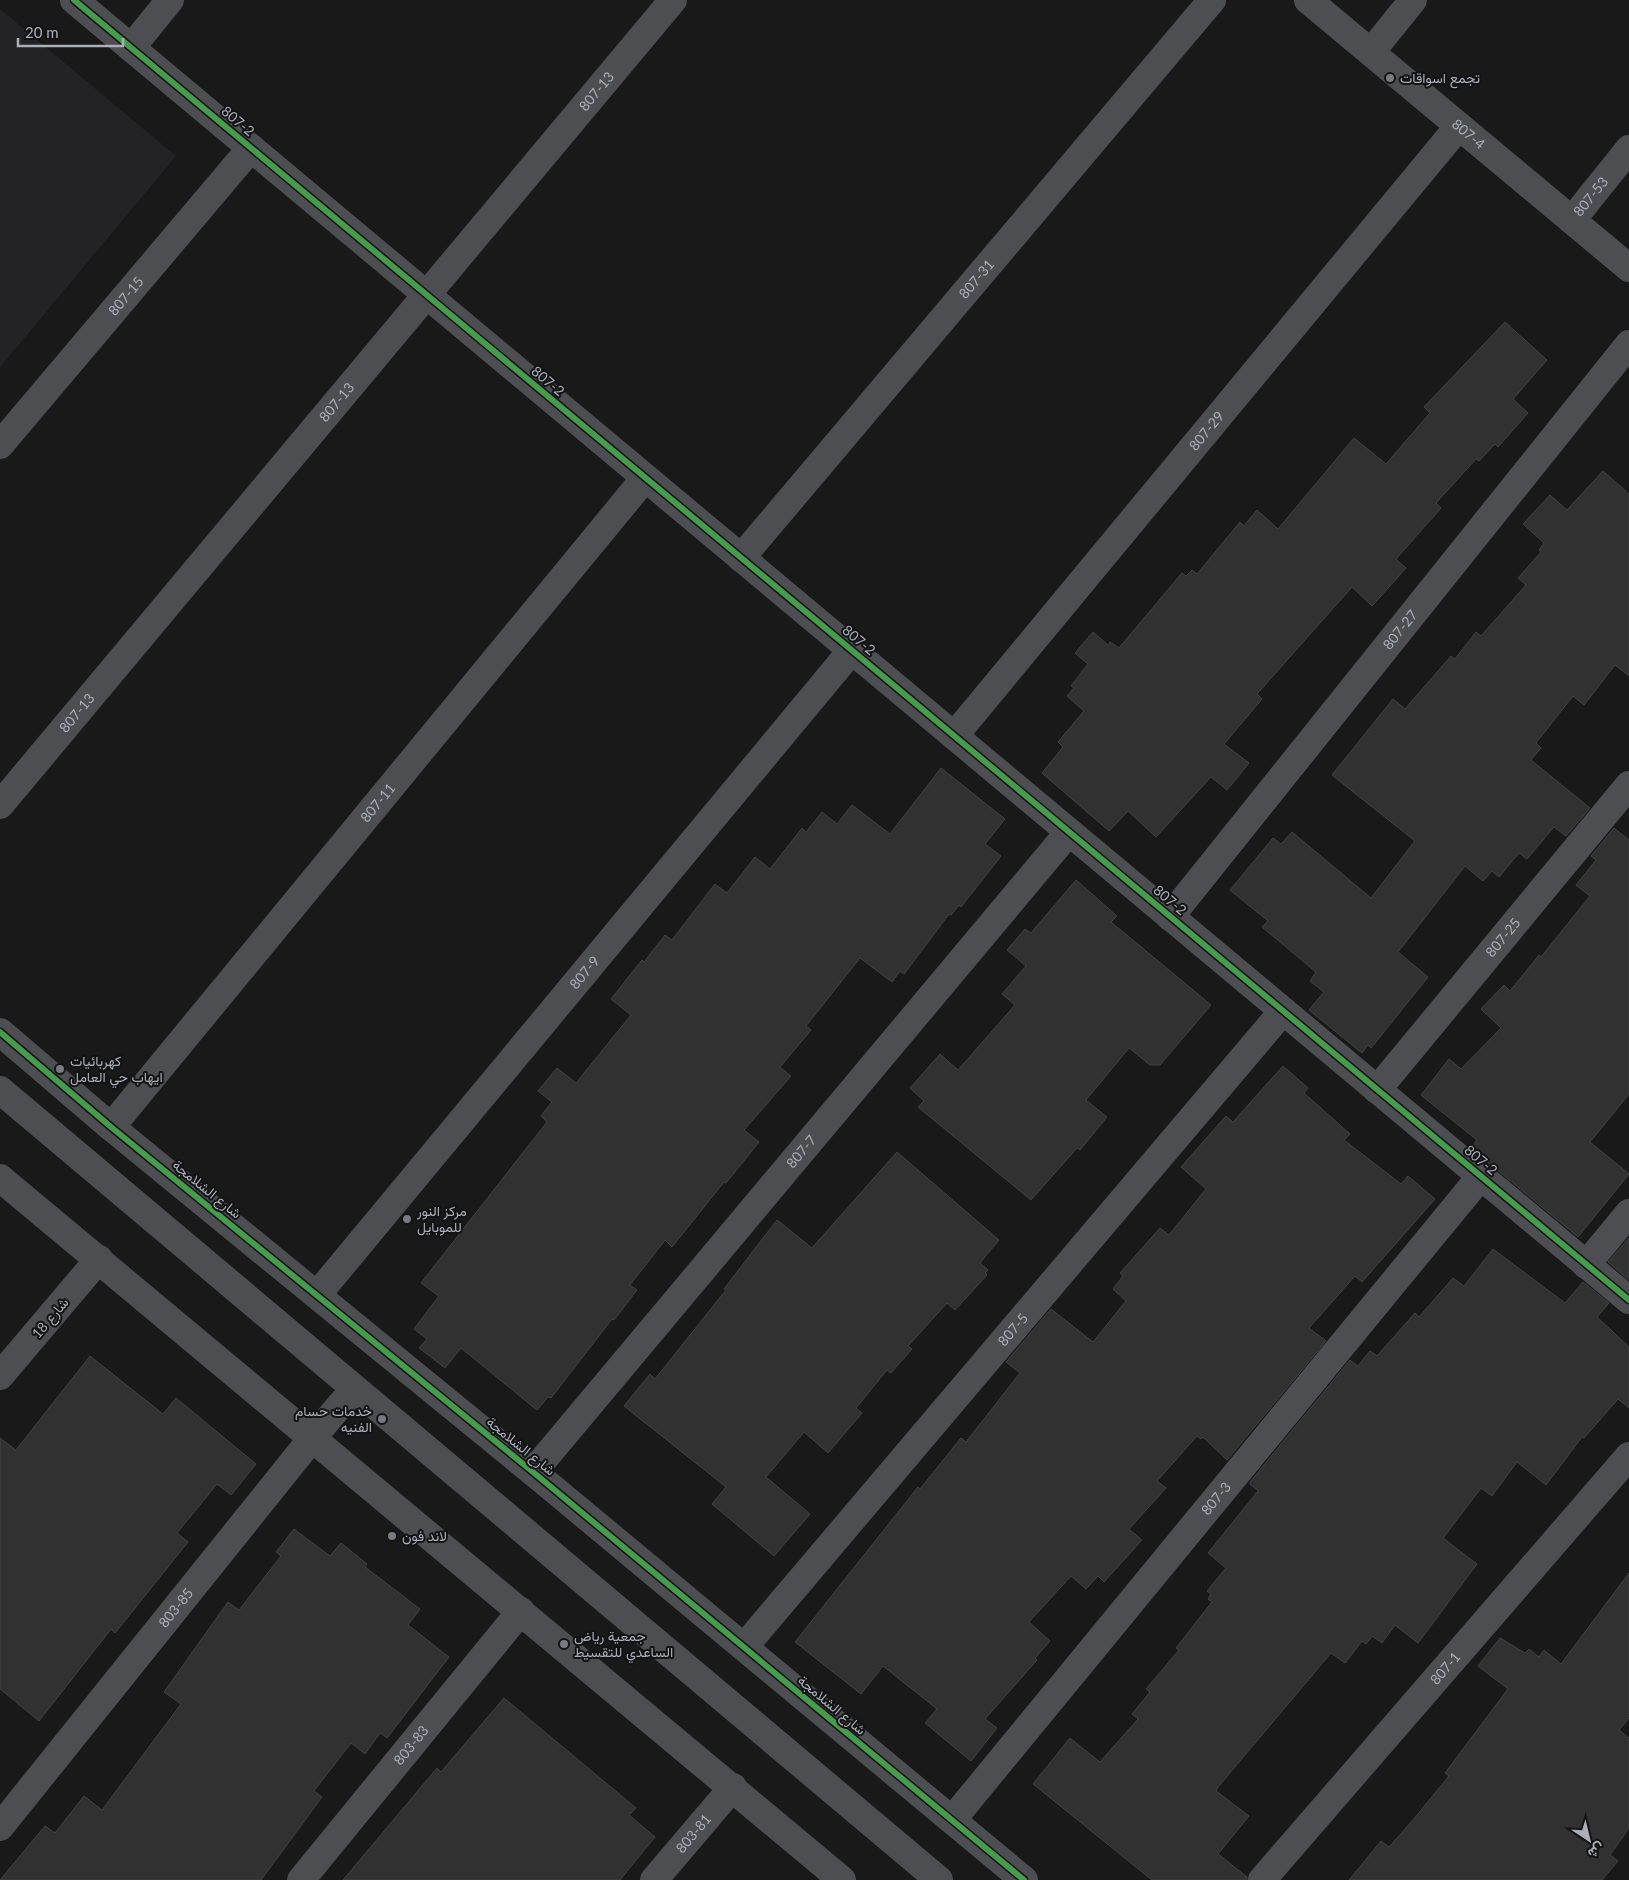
<svg xmlns="http://www.w3.org/2000/svg" width="1629" height="1880" viewBox="0 0 1629 1880" font-family="Lato,Vazirmatn,sans-serif">
<style>
.built{fill:#232325}
.building{fill:#313131;stroke:#414245}
.lines{fill:none;stroke-linecap:round;stroke-linejoin:round}
.minor{stroke:#4d4e52;stroke-width:28}
.tertiary{stroke:#4d4e52;stroke-width:28}
.cycleway-casing{stroke:#131315;stroke-width:9}
.cycleway{stroke:#469c4c;stroke-width:6}
.poi-dot{fill:#777a81;stroke:#131315;stroke-width:2}
.labels{text-anchor:middle;stroke-width:4;stroke-linejoin:round;paint-order:stroke}
.poi-label{font-size:14px;fill:#aaafb9;stroke:#131315;text-anchor:start}
.street-label{font-size:14px;fill:#aaafb9;stroke:#131315}
</style>
<rect width="100%" height="100%" fill="#191919"/>
<!-- built -->
<path class="built" d="M 0,9 L 176,156 L 0,367 Z"/>
<!-- building -->
<path class="building" d="M 1505,322 L 1547,360 L 1513,399 L 1528,413 L 1498,447 L 1495,444 L 1479,461 L 1476,459 L 1436,503 L 1441,508 L 1396,559 L 1406,568 L 1372,606 L 1352,587 L 1257,694 L 1262,699 L 1224,744 L 1249,763 L 1227,790 L 1211,777 L 1156,837 L 1128,811 L 1109,831 L 1042,773 L 1063,747 L 1058,742 L 1084,711 L 1067,696 L 1074,688 L 1071,686 L 1088,664 L 1075,653 L 1093,632 L 1108,645 L 1110,642 L 1119,648 L 1182,573 L 1186,576 L 1192,570 L 1197,574 L 1240,522 L 1244,526 L 1257,510 L 1278,529 L 1354,438 L 1386,464 L 1430,413 L 1424,407 Z
M 1603,471 L 1629,494 L 1629,676 L 1615,665 L 1584,705 L 1573,696 L 1536,743 L 1541,748 L 1531,760 L 1590,808 L 1566,836 L 1554,827 L 1527,859 L 1519,853 L 1499,877 L 1492,871 L 1483,881 L 1465,866 L 1398,952 L 1428,977 L 1371,1048 L 1368,1045 L 1362,1053 L 1309,1010 L 1324,992 L 1310,981 L 1316,972 L 1262,927 L 1268,921 L 1230,890 L 1273,838 L 1281,844 L 1292,832 L 1371,898 L 1415,841 L 1332,775 L 1393,699 L 1405,709 L 1451,656 L 1455,659 L 1476,632 L 1481,636 L 1526,585 L 1518,578 L 1541,552 L 1539,550 L 1544,543 L 1523,524 L 1550,495 L 1567,510 Z
M 941,768 L 1005,819 L 985,844 L 1001,856 L 961,907 L 959,905 L 951,915 L 949,914 L 904,974 L 900,971 L 892,982 L 860,958 L 806,1026 L 811,1030 L 780,1067 L 791,1076 L 744,1130 L 759,1142 L 726,1183 L 724,1182 L 672,1247 L 665,1240 L 630,1285 L 637,1290 L 614,1320 L 612,1319 L 551,1398 L 548,1397 L 537,1410 L 461,1348 L 445,1368 L 419,1348 L 427,1339 L 414,1329 L 439,1296 L 421,1283 L 547,1122 L 541,1116 L 552,1102 L 538,1091 L 557,1068 L 576,1083 L 631,1015 L 611,999 L 642,960 L 644,962 L 665,935 L 672,940 L 715,884 L 727,893 L 755,857 L 770,869 L 802,828 L 806,832 L 822,812 L 837,824 L 852,805 L 890,834 Z
M 1614,828 L 1629,840 L 1629,1094 L 1590,1142 L 1629,1174 L 1578,1237 L 1471,1148 L 1477,1140 L 1421,1095 L 1449,1059 L 1461,1069 L 1501,1028 L 1481,1009 L 1504,985 L 1510,991 L 1539,955 L 1541,957 L 1590,896 L 1576,885 L 1596,860 L 1591,856 Z
M 1076,880 L 1117,916 L 1111,922 L 1211,1005 L 1160,1065 L 1150,1065 L 1129,1048 L 1086,1100 L 1107,1117 L 1080,1150 L 1077,1148 L 1031,1200 L 918,1107 L 924,1101 L 910,1088 L 940,1054 L 958,1070 L 1015,1005 L 1002,994 L 1026,966 L 1007,950 L 1025,929 L 1031,933 Z
M 1283,1066 L 1308,1088 L 1304,1093 L 1350,1134 L 1344,1140 L 1401,1184 L 1408,1176 L 1435,1199 L 1362,1282 L 1355,1276 L 1309,1328 L 1326,1341 L 1227,1460 L 1203,1437 L 1201,1439 L 1197,1436 L 1157,1481 L 1166,1488 L 1129,1529 L 1142,1540 L 1104,1582 L 1098,1576 L 1086,1589 L 1071,1576 L 1029,1622 L 1050,1641 L 1035,1658 L 1037,1660 L 985,1719 L 997,1728 L 971,1761 L 925,1723 L 937,1709 L 883,1666 L 861,1694 L 795,1642 L 918,1487 L 920,1489 L 961,1438 L 966,1442 L 1020,1373 L 1006,1362 L 1051,1309 L 1093,1342 L 1126,1301 L 1113,1289 L 1123,1276 L 1120,1273 L 1160,1228 L 1169,1235 L 1206,1189 L 1181,1167 L 1226,1116 L 1233,1122 Z
M 897,1152 L 999,1240 L 980,1263 L 988,1270 L 985,1273 L 987,1275 L 955,1310 L 947,1303 L 908,1346 L 912,1349 L 891,1373 L 887,1370 L 856,1408 L 862,1413 L 828,1453 L 804,1432 L 766,1477 L 810,1514 L 774,1556 L 712,1504 L 726,1487 L 624,1406 L 650,1374 L 655,1379 L 726,1290 L 724,1289 L 777,1220 L 812,1248 Z
M 1629,1238 L 1629,1280 L 1608,1262 Z
M 1493,1249 L 1565,1303 L 1583,1282 L 1609,1303 L 1597,1317 L 1629,1347 L 1629,1408 L 1618,1399 L 1584,1438 L 1582,1437 L 1546,1485 L 1517,1462 L 1492,1496 L 1481,1488 L 1443,1538 L 1477,1564 L 1418,1643 L 1395,1625 L 1382,1643 L 1372,1636 L 1366,1644 L 1362,1641 L 1345,1663 L 1331,1653 L 1218,1787 L 1216,1791 L 1249,1816 L 1218,1854 L 1247,1877 L 1247,1880 L 1152,1880 L 1033,1784 L 1070,1738 L 1100,1762 L 1138,1719 L 1132,1714 L 1150,1692 L 1146,1689 L 1179,1650 L 1176,1648 L 1212,1602 L 1208,1599 L 1211,1594 L 1207,1591 L 1226,1568 L 1208,1553 L 1258,1491 L 1250,1484 L 1250,1482 L 1350,1360 L 1358,1366 L 1370,1351 L 1377,1356 L 1415,1313 L 1419,1317 L 1453,1278 L 1464,1286 Z
M 90,1356 L 163,1414 L 176,1398 L 256,1464 L 231,1495 L 217,1484 L 177,1533 L 188,1542 L 115,1633 L 111,1629 L 39,1721 L 0,1689 L 0,1438 L 16,1450 Z
M 294,1529 L 330,1556 L 341,1543 L 367,1564 L 365,1567 L 420,1609 L 408,1625 L 449,1657 L 387,1738 L 380,1733 L 365,1754 L 351,1743 L 314,1791 L 322,1797 L 261,1880 L 0,1880 L 45,1826 L 55,1833 L 84,1796 L 102,1810 L 181,1704 L 164,1692 L 228,1602 L 239,1610 L 281,1556 L 276,1552 Z
M 1629,1573 L 1629,1718 L 1619,1730 L 1629,1738 L 1629,1828 L 1610,1855 L 1618,1861 L 1602,1880 L 1349,1880 L 1381,1841 L 1389,1847 L 1413,1820 L 1449,1776 L 1445,1773 L 1508,1689 L 1478,1666 L 1500,1638 L 1525,1653 L 1529,1649 L 1539,1657 L 1544,1650 L 1561,1664 Z
M 504,1698 L 636,1808 L 629,1815 L 655,1837 L 620,1880 L 343,1880 L 437,1768 L 441,1772 Z"/>
<g class="lines">
<!-- minor -->
<g class="minor">
<path d="M 74,0 L 1629,1300"/>
<path id="s1" d="M 1308,0 L 1629,268"/>
<path d="M 131,48 L 170,0"/>
<path d="M 1371,52 L 1413,0"/>
<path id="s2" d="M 1572,220 L 1629,149"/>
<path id="s3" d="M 0,445 L 251,148"/>
<path id="s4" d="M 741,558 L 1212,0"/>
<path id="s5" d="M 954,736 L 1459,126"/>
<path id="s6" d="M 0,805 L 673,0"/>
<path id="s7" d="M 1170,917 L 1629,344"/>
<path id="s8" d="M 1377,1090 L 1629,785"/>
<path id="s9" d="M 111,1127 L 645,478"/>
<path d="M 0,1178 L 842,1880"/>
<path d="M 1586,1265 L 1629,1213"/>
<path id="s10" d="M 317,1295 L 852,650"/>
<path d="M 0,1376 L 99,1259"/>
<path id="s11" d="M 533,1472 L 1069,832"/>
<path id="s12" d="M 744,1647 L 1283,1011"/>
<path id="s13" d="M 952,1820 L 1481,1176"/>
<path id="s14" d="M 0,1827 L 313,1437 L 354,1389"/>
<path id="s15" d="M 301,1880 L 521,1611"/>
<path id="s16" d="M 654,1880 L 733,1787"/>
<path id="s17" d="M 1262,1880 L 1629,1456"/>
</g>
<!-- tertiary -->
<path class="tertiary" d="M 0,1032 L 111,1127 L 533,1472 L 1024,1880
M 0,1090 L 939,1880"/>
<!-- cycleway casing -->
<g class="cycleway-casing">
<path id="cycleway" d="M 74,0 L 1629,1300
M 0,1032 L 111,1127 L 533,1472 L 1024,1880"/>
</g>
<!-- cycleway -->
<use href="#cycleway" class="cycleway"/>
</g>
<!-- markers -->
<g class="poi-dot">
<circle cx="1390" cy="78" r="5"/>
<circle cx="60" cy="1069" r="5"/>
<circle cx="407" cy="1219" r="5"/>
<circle cx="382" cy="1419" r="5"/>
<circle cx="392" cy="1536" r="5"/>
<circle cx="564" cy="1644" r="5"/>
</g>
<g class="labels">
<!-- poi labels -->
<g class="poi-label">
<text x="1400" y="83">تجمع اسواقات</text>
<text x="70" y="1066">كهربائيات<tspan x="70" dy="16">ايهاب حي العامل</tspan></text>
<text x="417" y="1216">مركز النور<tspan x="417" dy="16">للموبايل</tspan></text>
<text x="372" y="1416" text-anchor="end">خدمات حسام<tspan x="372" dy="16">الفنيه</tspan></text>
<text x="402" y="1541">لاند فون</text>
<text x="574" y="1641">جمعية رياض<tspan x="574" dy="16">الساعدي للتقسيط</tspan></text>
</g>
<!-- street labels -->
<g class="street-label">
<text dy="5" stroke="none"><textPath href="#s6" startOffset="930">807-13</textPath></text>
<text transform="translate(238 121) rotate(40)" y="5">807-2</text>
<text dy="5" stroke="none"><textPath href="#s1" startOffset="209">807-4</textPath></text>
<text dy="5" stroke="none"><textPath href="#s2" startOffset="30">807-53</textPath></text>
<text dy="5" stroke="none"><textPath href="#s4" startOffset="365">807-31</textPath></text>
<text dy="5" stroke="none"><textPath href="#s3" startOffset="195">807-15</textPath></text>
<text transform="translate(548 381) rotate(40)" y="5">807-2</text>
<text dy="5" stroke="none"><textPath href="#s6" startOffset="525">807-13</textPath></text>
<text dy="5" stroke="none"><textPath href="#s5" startOffset="396">807-29</textPath></text>
<text dy="5" stroke="none"><textPath href="#s7" startOffset="368">807-27</textPath></text>
<text transform="translate(859 640) rotate(40)" y="5">807-2</text>
<text dy="5" stroke="none"><textPath href="#s6" startOffset="120">807-13</textPath></text>
<text dy="5" stroke="none"><textPath href="#s9" startOffset="420">807-11</textPath></text>
<text transform="translate(1170 900) rotate(40)" y="5">807-2</text>
<text dy="5" stroke="none"><textPath href="#s8" startOffset="198">807-25</textPath></text>
<text dy="5" stroke="none"><textPath href="#s10" startOffset="419">807-9</textPath></text>
<text dy="5" stroke="none"><textPath href="#s11" startOffset="418">807-7</textPath></text>
<text transform="translate(1481 1160) rotate(40)" y="5">807-2</text>
<text transform="translate(207 1189) rotate(39)" y="5">شارع الشلامجة</text>
<text transform="translate(50 1318) rotate(-50)" y="5">شارع 18</text>
<text dy="5" stroke="none"><textPath href="#s12" startOffset="416">807-5</textPath></text>
<text transform="translate(521 1446) rotate(39)" y="5">شارع الشلامجة</text>
<text dy="5" stroke="none"><textPath href="#s13" startOffset="416">807-3</textPath></text>
<text dy="5" stroke="none"><textPath href="#s14" startOffset="281">803-85</textPath></text>
<text dy="5" stroke="none"><textPath href="#s17" startOffset="280">807-1</textPath></text>
<text transform="translate(832 1705) rotate(40)" y="5">شارع الشلامجة</text>
<text dy="5" stroke="none"><textPath href="#s15" startOffset="174">803-83</textPath></text>
<text dy="5" stroke="none"><textPath href="#s16" startOffset="61">803-81</textPath></text>
</g>
</g>
<!-- north arrow -->
<g transform="translate(1589 1840) rotate(145)" stroke="#131315" stroke-width="4" paint-order="stroke">
<path d="M0-4L9 19L0 12L-9 19Z" fill="#aaafb9"/>
<text y="-8" font-size="14" font-weight="bold" text-anchor="middle" fill="#aaafb9">ش</text>
</g>
<!-- scale -->
<path d="M18 38v8h105v-8" fill="none" stroke="#aaafb9" stroke-width="2.5"/>
<text x="25" y="38" font-size="15" fill="#aaafb9" stroke="#131315" stroke-width="4" paint-order="stroke">20 m</text>
</svg>
